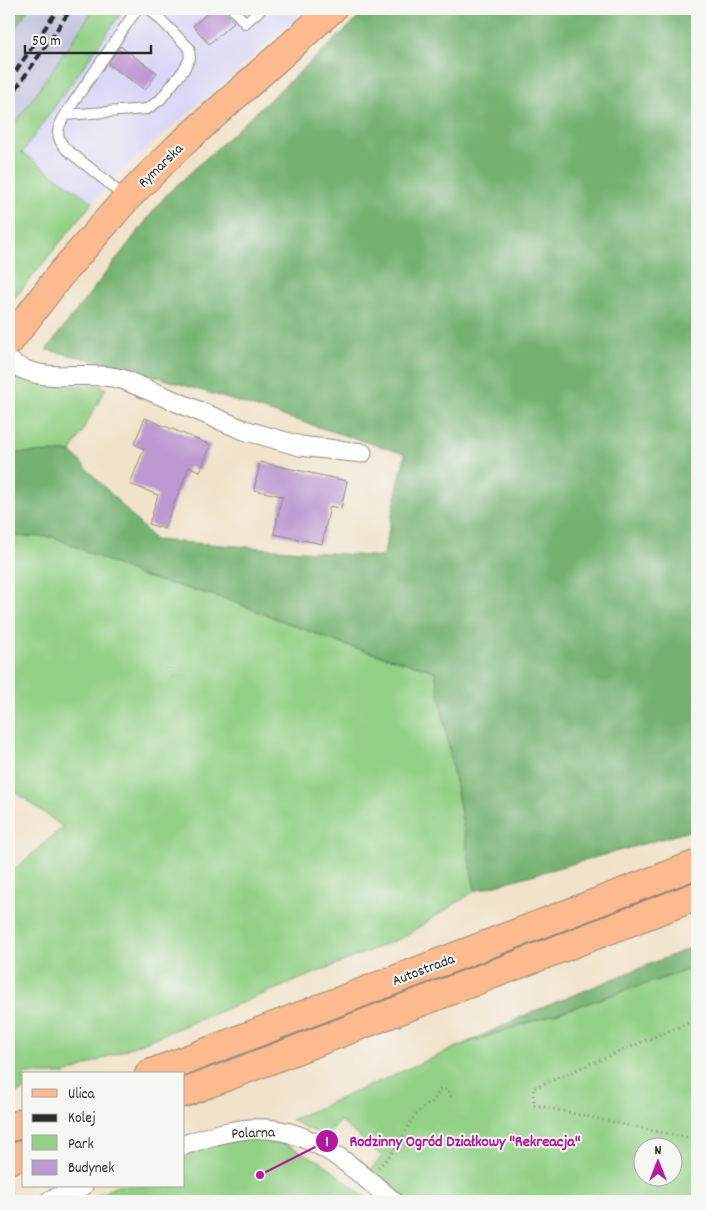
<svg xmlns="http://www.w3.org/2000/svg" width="706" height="1210" viewBox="0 0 706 1210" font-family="Dekko,sans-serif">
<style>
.built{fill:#d9d6f7}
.industrial{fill:#c0c2dd}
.green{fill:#92d085;stroke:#5e7e58;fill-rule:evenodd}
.forest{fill:#75b272;stroke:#506e4e}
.building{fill:#bd99d1}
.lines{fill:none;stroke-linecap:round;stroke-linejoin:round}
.service-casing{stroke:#8e877a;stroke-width:12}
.minor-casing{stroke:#8e877a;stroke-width:21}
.primary-casing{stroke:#8e877a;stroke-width:30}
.motorway-casing{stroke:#8e877a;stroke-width:30}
.path{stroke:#8e877a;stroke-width:3;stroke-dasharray:1 4;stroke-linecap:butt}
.service{stroke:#fff;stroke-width:10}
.minor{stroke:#fff;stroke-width:19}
.primary{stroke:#fcba8e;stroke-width:28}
.motorway{stroke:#fcba8e;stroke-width:28}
.rail{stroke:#2b2b2b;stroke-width:4;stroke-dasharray:8 4;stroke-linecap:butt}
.labels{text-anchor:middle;stroke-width:4;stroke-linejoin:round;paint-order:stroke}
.street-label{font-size:15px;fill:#2b2b2b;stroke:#f6f6f2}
.leader{fill:none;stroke:#b5179e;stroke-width:2}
.callout-dot{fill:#b5179e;stroke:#f6f6f2;stroke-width:2}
.mark-label{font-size:15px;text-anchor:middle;font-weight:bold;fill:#fff}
.callout-label{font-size:16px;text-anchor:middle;font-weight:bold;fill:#b5179e;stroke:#f6f6f2;stroke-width:4;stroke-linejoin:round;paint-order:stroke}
</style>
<rect width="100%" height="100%" fill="#f6f6f2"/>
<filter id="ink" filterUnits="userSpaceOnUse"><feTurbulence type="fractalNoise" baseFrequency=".02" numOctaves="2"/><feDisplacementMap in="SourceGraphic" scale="10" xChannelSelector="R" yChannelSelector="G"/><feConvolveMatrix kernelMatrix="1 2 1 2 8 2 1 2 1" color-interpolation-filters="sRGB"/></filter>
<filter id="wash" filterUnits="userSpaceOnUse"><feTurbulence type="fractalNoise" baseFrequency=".0096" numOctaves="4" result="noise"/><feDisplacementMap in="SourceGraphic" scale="20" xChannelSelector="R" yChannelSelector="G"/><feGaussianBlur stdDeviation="1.12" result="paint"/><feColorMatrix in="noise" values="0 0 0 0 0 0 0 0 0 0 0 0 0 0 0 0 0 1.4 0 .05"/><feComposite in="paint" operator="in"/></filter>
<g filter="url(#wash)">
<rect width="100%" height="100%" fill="#f1e3c9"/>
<!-- built -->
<path class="built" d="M 124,9 L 308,9 L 117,175 L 93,202 L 22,153 Z"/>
<!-- industrial -->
<path class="industrial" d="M 28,9 L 94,9 L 9,133 L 9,38 Z"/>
<!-- green -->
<path class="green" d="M 94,9 L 124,9 L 22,153 L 93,202 L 9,305 L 9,133 Z
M 11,371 L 52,386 L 94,385 L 106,388 L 71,452 L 9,453 L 9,375 Z
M 9,536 L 54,537 L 141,576 L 223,598 L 345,645 L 435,671 L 475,891 L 402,938 L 65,1074 L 24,1074 L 24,1090 L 9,1096 L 9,874 L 63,827 L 9,787 Z
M 697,874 L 697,887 L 184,1083 L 184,1074 Z
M 697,967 L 697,1201 L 403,1201 L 368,1173 L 382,1156 L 340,1121 L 325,1137 L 291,1120 L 464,1044 ZM 644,1148 L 674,1148 L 674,1178 L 644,1178 Z
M 266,1134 L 323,1163 L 370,1201 L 85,1201 L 117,1186 L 184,1186 L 184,1155 L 206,1145 Z"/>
<!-- forest -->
<path class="forest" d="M 9,9 L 28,9 L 9,38 Z
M 368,9 L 697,9 L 697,829 L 475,891 L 435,671 L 345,645 L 223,598 L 141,576 L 54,537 L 9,536 L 9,453 L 71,452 L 155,540 L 383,557 L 405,454 L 122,366 L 46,350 L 166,195 Z
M 697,945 L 697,967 L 464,1044 L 534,1011 Z"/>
<g id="blocks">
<!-- building -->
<path class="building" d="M 212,9 L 223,9 L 234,22 L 209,44 L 193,26 Z
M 120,46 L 157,73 L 145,90 L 108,64 Z
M 145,418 L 211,445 L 200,471 L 189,467 L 164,529 L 149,524 L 158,495 L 130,484 L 144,449 L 134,444 Z
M 260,462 L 347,481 L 341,509 L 330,506 L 322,544 L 274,534 L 282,496 L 254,490 Z"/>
</g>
</g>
<g filter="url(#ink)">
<use href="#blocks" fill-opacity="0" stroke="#8e877a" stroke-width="1"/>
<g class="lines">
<!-- service casing -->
<g class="service-casing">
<path id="service" d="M 233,9 L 245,23 L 261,9
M 65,115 L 147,109 L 160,100 L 183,71 L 190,58 L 189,48 L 150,9
M 125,198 L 106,181 L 66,149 C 52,134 59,124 69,109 L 137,9"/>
</g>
<!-- minor casing -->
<g class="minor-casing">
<path id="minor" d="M 9,361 C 39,383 69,373 103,376 C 109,376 116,378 122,379 L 244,430 L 300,446 L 362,453
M 184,1145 C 210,1136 238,1127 266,1129 C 317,1132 356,1170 393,1201
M 49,1201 L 83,1186"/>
</g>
<!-- primary casing -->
<g class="primary-casing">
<path id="primary" d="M 9,342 L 60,275 L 126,199 L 178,147 L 332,9"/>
</g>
<!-- motorway casing -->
<g class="motorway-casing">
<path id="motorway" d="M 149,1074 L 697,864
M 184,1093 L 697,896
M 9,1128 L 24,1122
M 9,1160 L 24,1154"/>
</g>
<!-- path -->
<path class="path" d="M 697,1019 L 533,1088 L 534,1105 L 697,1140
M 378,1167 L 386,1160 L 399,1143 L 417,1112 L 433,1101 L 440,1090 L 447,1089 L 453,1100
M 272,1201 L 281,1198"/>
<!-- service -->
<use href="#service" class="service"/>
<!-- minor -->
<use href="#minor" class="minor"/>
<!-- primary -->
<use href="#primary" class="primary"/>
<!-- motorway -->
<use href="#motorway" class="motorway"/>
<!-- rail -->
<path class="rail" d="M 9,81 L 58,9
M 9,99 L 71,9"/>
</g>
</g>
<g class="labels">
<!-- street labels -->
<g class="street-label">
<text transform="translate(160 165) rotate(-44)" y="5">Rymarska</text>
<text transform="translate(423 969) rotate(-21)" y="5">Autostrada</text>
<text transform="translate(253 1132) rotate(-2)" y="5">Polarna</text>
</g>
</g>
<!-- callouts -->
<path class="leader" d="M260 1175L327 1141"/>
<g class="callout-dot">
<circle cx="260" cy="1175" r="5"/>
<circle cx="327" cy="1141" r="12"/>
</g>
<g class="mark-label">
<text x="327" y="1146">1</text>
</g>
<g class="callout-label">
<text x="465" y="1146">Rodzinny Ogród Działkowy "Rekreacja"</text>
</g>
<!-- margin -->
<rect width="706" height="1210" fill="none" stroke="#f6f6f2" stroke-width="30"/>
<!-- legend -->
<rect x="22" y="1072" width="162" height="115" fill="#f6f6f2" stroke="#a5a5a2"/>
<rect x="32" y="1089" width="25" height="8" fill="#fcba8e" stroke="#a5a5a2"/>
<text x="68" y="1098" font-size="15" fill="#2b2b2b">Ulica</text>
<rect x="32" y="1114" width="25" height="8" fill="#2b2b2b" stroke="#a5a5a2"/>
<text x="68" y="1122" font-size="15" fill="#2b2b2b">Kolej</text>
<rect x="32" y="1135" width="25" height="15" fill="#92d085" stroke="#a5a5a2"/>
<text x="68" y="1148" font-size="15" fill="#2b2b2b">Park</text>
<rect x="32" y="1160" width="25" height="15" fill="#bd99d1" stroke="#a5a5a2"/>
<text x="68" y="1172" font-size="15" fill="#2b2b2b">Budynek</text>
<!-- north arrow -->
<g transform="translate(658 1162)"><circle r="24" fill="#f6f6f2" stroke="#a5a5a2"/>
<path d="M0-4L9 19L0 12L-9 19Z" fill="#b5179e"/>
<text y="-8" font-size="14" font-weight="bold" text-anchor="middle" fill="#2b2b2b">N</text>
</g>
<!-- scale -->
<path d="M25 45v8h126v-8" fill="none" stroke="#2b2b2b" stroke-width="2.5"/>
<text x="32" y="45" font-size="15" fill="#2b2b2b" stroke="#f6f6f2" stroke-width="4" paint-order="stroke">50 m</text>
</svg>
